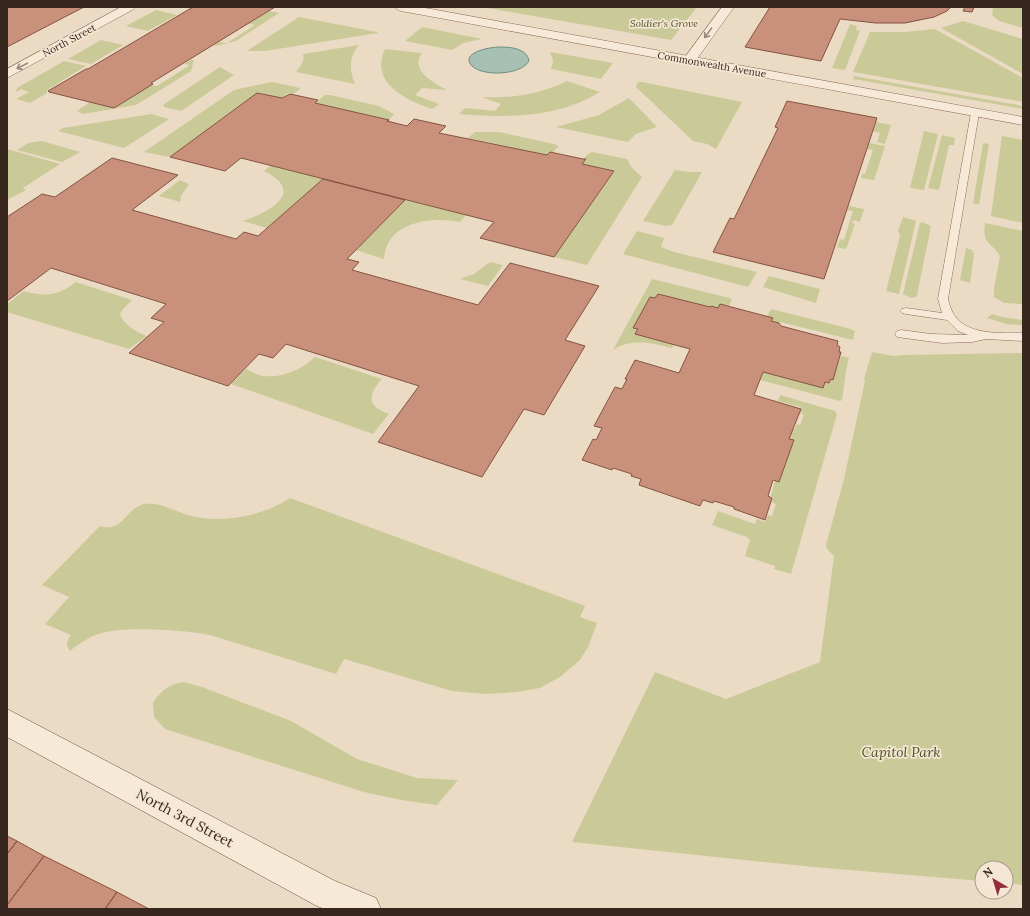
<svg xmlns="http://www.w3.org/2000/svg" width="1030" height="916" viewBox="0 0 1030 916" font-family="Lora,serif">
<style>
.green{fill:#cac998}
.water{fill:#a6c0b4;stroke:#6d8d81}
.building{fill:#c9917b;stroke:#845342}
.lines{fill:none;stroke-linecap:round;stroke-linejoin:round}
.service-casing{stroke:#866c5b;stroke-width:1}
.minor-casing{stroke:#866c5b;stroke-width:1}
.tertiary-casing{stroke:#866c5b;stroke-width:1}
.secondary-casing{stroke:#684d3e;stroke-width:1}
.service{fill:#f7e9d7;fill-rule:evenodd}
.minor{fill:#f7e9d7;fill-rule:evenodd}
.tertiary{fill:#f7e9d7;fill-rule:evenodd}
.secondary{fill:#f7e9d7;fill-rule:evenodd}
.oneway{stroke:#97887b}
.labels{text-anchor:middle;stroke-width:3.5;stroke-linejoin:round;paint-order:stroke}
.far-park-label{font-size:10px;font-style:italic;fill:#4d5226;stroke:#f4e6d3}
.far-street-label{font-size:10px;fill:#37271f;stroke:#f4e6d3}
.near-park-label{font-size:14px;font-style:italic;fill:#4d5226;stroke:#f4e6d3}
.near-street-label{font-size:14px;fill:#37271f;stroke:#f4e6d3}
</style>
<rect width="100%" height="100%" fill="#ecdbc4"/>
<!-- green -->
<path class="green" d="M 482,7 L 697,7 L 671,40 Z
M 993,7 L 1023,7 L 1023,28 L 999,21 L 992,15 Z
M 156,10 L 177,15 L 148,31 L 126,26 Z
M 269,11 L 279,13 L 236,41 L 216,46 L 214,45 L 220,42 L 227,43 L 255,25 L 248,23 Z
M 299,17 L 377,32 L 378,33 L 265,51 L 247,51 Z
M 963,21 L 1023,39 L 1023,74 L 941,28 Z
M 850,24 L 857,26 L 856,30 L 860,31 L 845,70 L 832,68 Z
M 422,27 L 482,39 L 463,43 L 452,50 L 405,41 Z
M 935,29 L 1023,78 L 1023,102 L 853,72 L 870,32 L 905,32 Z
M 101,40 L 123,45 L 91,64 L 68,59 Z
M 359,45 C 349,57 349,70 355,84 L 296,72 C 301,66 305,61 303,54 Z
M 385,49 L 422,53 C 409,70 434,83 447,90 L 422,88 L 415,95 L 439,104 L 432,109 C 406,100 369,83 385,49 Z
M 550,52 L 613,63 L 601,79 L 551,69 L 553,61 Z
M 191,60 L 194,60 L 191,71 L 136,105 L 83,114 L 77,111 L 90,102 L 114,108 L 151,85 L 157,86 L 190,65 L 184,64 Z
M 64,61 L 86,66 L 47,90 L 47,93 L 30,103 L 16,99 L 29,92 L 21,89 L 16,92 L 17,88 Z
M 220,67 L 234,75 L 181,111 L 164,107 L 163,105 Z
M 854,76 L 1023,106 L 1023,109 L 853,79 Z
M 567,81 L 600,92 C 558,118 507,118 459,114 L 465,108 L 495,111 L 501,104 L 481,97 C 512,98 539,95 567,81 Z
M 272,82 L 300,88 L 300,89 L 293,94 L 288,93 L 282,98 L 257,93 L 170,157 L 144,152 L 234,90 Z
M 638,82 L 642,82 L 742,102 L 716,149 L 707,144 L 693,141 L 636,87 Z
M 325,95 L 330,95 L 379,106 L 394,114 L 389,120 L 315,103 Z
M 629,98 L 657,127 L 636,134 L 628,142 L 556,127 L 599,115 Z
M 151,114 L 169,119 L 124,148 L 58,131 L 63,128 Z
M 876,122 L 891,125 L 885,144 L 877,142 L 880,133 L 873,131 Z
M 924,131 L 938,134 L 924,190 L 910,188 Z
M 475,132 L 499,132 L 554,144 L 557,145 L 558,147 L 553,152 L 550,152 L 547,155 L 468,138 Z
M 942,135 L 955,138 L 954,145 L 949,145 L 939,190 L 928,188 Z
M 1002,136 L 1023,140 L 1023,223 L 991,216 Z
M 42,141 L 80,152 L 62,162 L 17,150 L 28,143 Z
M 869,143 L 885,146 L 874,180 L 861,178 L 862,174 L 865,174 L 873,150 L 867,149 Z
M 983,143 L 989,144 L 979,205 L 973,203 Z
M 7,149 L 60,164 L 23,188 L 26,190 L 7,200 Z
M 592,152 L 627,159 L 632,168 L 642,177 L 587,265 L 554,257 L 614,172 L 582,164 L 585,159 L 583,159 L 588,154 Z
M 270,166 L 323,179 L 267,228 L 243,221 C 269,212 307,192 264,171 Z
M 675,170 L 689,172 L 702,172 L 672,225 L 666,226 L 643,221 Z
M 180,180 L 189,184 L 181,196 L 180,202 L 159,196 Z
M 405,200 L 466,215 L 460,222 C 431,216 386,222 384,259 L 356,250 Z
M 849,206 L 864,209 L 860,222 L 853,220 L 852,223 L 855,224 L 847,247 L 844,249 L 837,247 L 840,239 L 844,240 L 853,211 L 847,210 Z
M 903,217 L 916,221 L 899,294 L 886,291 L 900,236 L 898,231 Z
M 922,222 L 931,226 L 917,295 L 916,297 L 911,298 L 903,294 L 920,223 Z
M 985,223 L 1023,231 L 1023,304 L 1004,303 L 994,297 L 994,289 L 1000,256 C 991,241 982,246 985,223 Z
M 637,231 L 664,238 L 661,247 L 674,252 L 757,272 L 748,287 L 623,254 Z
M 966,248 L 972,250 L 974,254 L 970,283 L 960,280 Z
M 491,262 L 503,265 L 488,286 L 460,279 L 474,274 L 487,264 Z
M 769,276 L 820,289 L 816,303 L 763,287 Z
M 652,279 L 730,298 L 732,300 L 729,306 L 720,304 L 718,308 L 711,306 L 710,307 L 658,294 L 655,298 L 650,297 L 633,328 L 638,329 L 636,334 L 674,345 L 672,348 C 653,343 630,338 613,350 Z
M 76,282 L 132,300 L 123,309 L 120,315 C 127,327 135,331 147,336 L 129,349 L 7,312 L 7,304 L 24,291 C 46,297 58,296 76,282 Z
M 771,309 L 851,329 L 855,331 L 853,340 L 780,322 L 779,323 L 771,321 L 772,318 L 767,316 Z
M 992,314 L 1002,317 L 1023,320 L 1023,325 L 1006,324 L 987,318 Z
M 872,352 L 893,356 L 905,355 L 1023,353 L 1023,885 L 1006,883 L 1006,868 L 982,868 L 982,881 L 813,867 L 572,842 L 655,672 L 726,699 L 820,662 L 834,556 L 827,549 L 826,545 L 844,479 L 865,381 L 864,379 Z
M 841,356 L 849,358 L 846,371 L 842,400 L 840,401 L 760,380 L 763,372 L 823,388 L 825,382 L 829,383 L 831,379 L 833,380 Z
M 315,357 L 382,379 C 367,396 367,406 389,414 L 373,434 L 231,384 L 246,369 C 251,371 257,375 263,376 C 283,378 301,370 315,357 Z
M 780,395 L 835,411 L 837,414 L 791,574 L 774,569 L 775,566 L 745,556 L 750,540 L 747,537 L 712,525 L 718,511 L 755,524 L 757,519 L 765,522 L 768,515 L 772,516 L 776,504 L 771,502 L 773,497 L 771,496 L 775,481 L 779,482 L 794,441 L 789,439 L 793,428 L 795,429 L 797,424 L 800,425 L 804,415 L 800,413 L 801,407 L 778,401 Z
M 290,498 L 585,606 L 580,617 L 597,623 L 588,647 L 580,660 L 560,677 L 540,688 L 517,692 L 486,694 L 452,691 L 344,659 L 336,674 L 210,635 C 184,630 127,626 102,633 C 90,636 80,643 70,651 C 65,644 67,641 71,635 L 45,624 L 69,597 L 42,585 L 100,526 C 123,533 126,508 144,504 C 158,501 174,511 188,515 C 220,524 262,517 290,498 Z
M 183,682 L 202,687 L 291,721 L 357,759 L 417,778 L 458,780 L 437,805 L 401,800 L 364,792 L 165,729 L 154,717 L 153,703 C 161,690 168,685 183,682 Z"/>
<!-- water -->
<path class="water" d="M 499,47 C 510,47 527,48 529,61 C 521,75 484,77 472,66 C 459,52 492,47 499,47 Z"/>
<!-- building -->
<path class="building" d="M 7,7 L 84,7 L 7,47 Z
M 193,7 L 275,7 L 151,83 L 153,84 L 114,108 L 49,92 L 48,91 L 86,69 L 88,69 Z
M 770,7 L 951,7 L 947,11 L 934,17 L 905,23 L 876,23 L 840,19 L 821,61 L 745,47 Z
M 965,7 L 974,7 L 972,12 L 963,11 Z
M 257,93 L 282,98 L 290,94 L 318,100 L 315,103 L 389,120 L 387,121 L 407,126 L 414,119 L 446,126 L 439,133 L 547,155 L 550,152 L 583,159 L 586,159 L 582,164 L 614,171 L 554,257 L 480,238 L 494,222 L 241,158 L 225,171 L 170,157 Z
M 787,101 L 877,118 L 824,279 L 713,252 L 730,218 L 734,219 L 778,128 L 775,127 Z
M 112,158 L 178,175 L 132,210 L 236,239 L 244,232 L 258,236 L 323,179 L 405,200 L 347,259 L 359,262 L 352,270 L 478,305 L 510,263 L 599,286 L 565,340 L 585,346 L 544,415 L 524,409 L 482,477 L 378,442 L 419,386 L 286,344 L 273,358 L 259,354 L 228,386 L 129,353 L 164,322 L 151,318 L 166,304 L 51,268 L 7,301 L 7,217 L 42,194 L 55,197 Z
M 658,294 L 710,307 L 711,306 L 718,308 L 720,304 L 773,318 L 771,321 L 779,323 L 781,326 L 838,341 L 837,345 L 840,347 L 839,352 L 841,352 L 833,380 L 831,379 L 829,383 L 825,382 L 823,388 L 763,372 L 754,395 L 801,409 L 789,439 L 794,440 L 779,482 L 773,480 L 768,496 L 772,498 L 765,520 L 734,509 L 734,507 L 714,501 L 713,503 L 703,500 L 700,506 L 639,485 L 641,479 L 631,476 L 632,474 L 613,468 L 612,470 L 582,460 L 593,439 L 596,440 L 602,428 L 594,426 L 615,387 L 622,389 L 627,379 L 625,379 L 635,360 L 679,373 L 690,349 L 635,334 L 638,329 L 633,328 L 650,297 L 655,298 Z
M 7,836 L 17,841 L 7,854 Z
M 17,841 L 44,856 L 7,905 L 7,854 Z
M 44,856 L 117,892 L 105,909 L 7,909 L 7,905 Z
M 117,892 L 149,909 L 105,909 Z"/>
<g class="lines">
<!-- service casing -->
<g class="service-casing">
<path id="service" d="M 975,110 L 979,113 L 948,299 C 949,303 950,307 952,311 C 963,336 1001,333 1023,333 L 1023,341 L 986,339 L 972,342 L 942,343 L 897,337 L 895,334 L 897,331 L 901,330 L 931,334 L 968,335 L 958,331 L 947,320 L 906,314 L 902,313 L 900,311 L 902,309 L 906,308 L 942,313 L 938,299 L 971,113 Z"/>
</g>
<!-- minor casing -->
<g class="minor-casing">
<path id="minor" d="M 121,7 L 136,7 L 134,9 L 7,78 L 7,69 Z
M 722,7 L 734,7 L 694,63 L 684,63 L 683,60 Z"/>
</g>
<!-- tertiary casing -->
<g class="tertiary-casing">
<path id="tertiary" d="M 395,7 L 420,7 L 1023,117 L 1023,125 L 401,11 L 397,9 Z"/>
</g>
<!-- secondary casing -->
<g class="secondary-casing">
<path id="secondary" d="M 7,709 L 335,881 L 376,898 L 381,909 L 324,909 L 315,905 L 7,737 Z"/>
</g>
<!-- service -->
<use href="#service" class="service"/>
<!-- minor -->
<use href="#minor" class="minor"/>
<!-- tertiary -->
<use href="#tertiary" class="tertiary"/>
<!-- secondary -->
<use href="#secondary" class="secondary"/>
</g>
<!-- one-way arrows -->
<defs><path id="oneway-shaft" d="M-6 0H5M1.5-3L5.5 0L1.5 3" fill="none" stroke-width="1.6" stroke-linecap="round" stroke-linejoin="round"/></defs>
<g class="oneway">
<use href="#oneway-shaft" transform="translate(708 33) rotate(126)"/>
<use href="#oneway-shaft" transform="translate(22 66) rotate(152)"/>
</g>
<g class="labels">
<!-- far-park labels -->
<g class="far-park-label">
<text x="664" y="27">Soldier's Grove</text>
</g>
<!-- far-street labels -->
<g class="far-street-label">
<text transform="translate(69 40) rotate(-28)" y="4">North Street</text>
<text transform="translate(712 64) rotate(10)" y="4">Commonwealth Avenue</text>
</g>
<!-- near-park labels -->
<g class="near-park-label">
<text x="901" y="757">Capitol Park</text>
</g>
<!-- near-street labels -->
<g class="near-street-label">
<text transform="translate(185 818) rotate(28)" y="5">North 3rd Street</text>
</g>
</g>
<!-- border -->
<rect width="1030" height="916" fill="none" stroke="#37271f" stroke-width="16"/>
<!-- north arrow -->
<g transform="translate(994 880) rotate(322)"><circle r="19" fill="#f4e6d3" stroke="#a89a8b"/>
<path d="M0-3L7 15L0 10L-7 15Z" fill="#932d3c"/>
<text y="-6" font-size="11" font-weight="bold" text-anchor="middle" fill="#37271f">N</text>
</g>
</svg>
